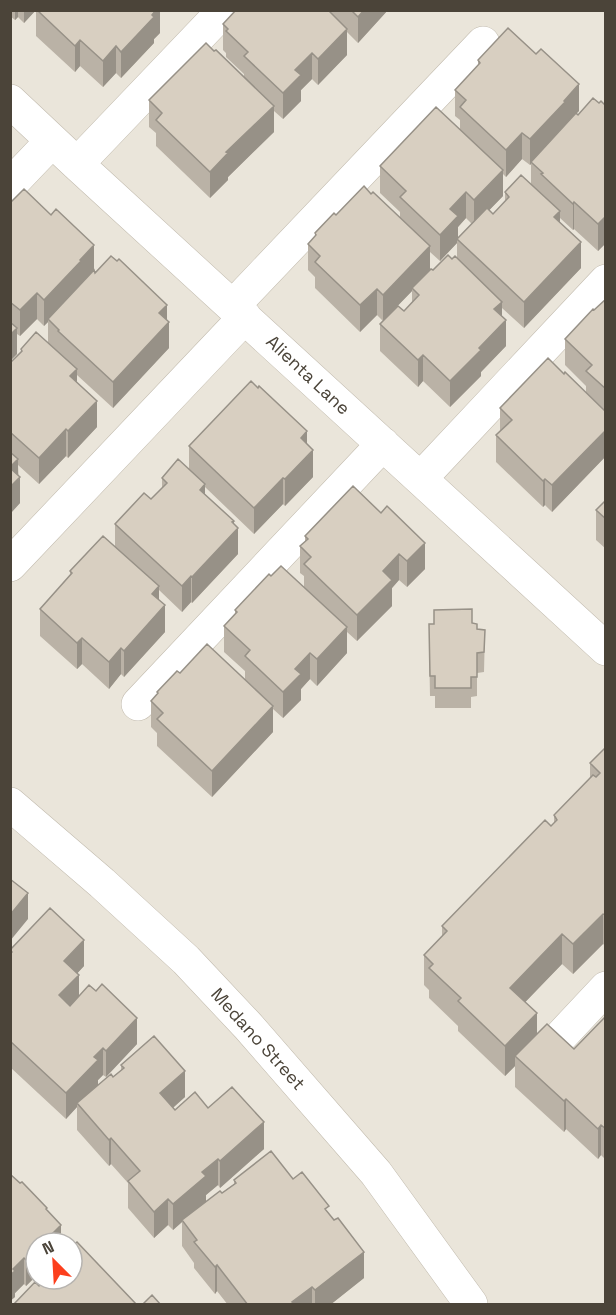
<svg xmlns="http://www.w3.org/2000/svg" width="616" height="1315" viewBox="0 0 616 1315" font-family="'Space Grotesk',sans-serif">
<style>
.residential{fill:#eae5da;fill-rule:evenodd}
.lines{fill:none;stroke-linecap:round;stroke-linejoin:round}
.minor-casing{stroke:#c2bbae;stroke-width:34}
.minor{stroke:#fff;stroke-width:33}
.wall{fill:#bab2a6;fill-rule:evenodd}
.shaded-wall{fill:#979187}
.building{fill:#d8cfc1;stroke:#979187;stroke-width:1.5}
.labels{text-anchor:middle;stroke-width:5;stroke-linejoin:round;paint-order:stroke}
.street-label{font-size:18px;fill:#4b4439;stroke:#fff}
</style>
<rect width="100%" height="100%" fill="#f6f3ec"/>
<!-- residential -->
<path class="residential" d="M 10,11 L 605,11 L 605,1304 L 11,1304 ZM 36,1243 L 72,1243 L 72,1279 L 36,1279 Z"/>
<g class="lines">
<!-- minor casing -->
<g class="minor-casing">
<path id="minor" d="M 10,101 L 77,164 L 606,649
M 77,164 L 224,10
M 10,185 L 52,141
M 233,306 L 483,43
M 421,478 L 606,281
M 10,565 L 245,317
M 138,704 L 383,444
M 10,804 L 102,883 L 186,960 L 248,1026 L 376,1173 L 471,1304
M 562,1035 L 606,988"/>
</g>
<!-- minor -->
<use href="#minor" class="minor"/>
</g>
<!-- wall -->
<path class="wall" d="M 10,10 L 36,10 L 24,23 L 18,17 L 15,20 L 10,16 Z
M 36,10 L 160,10 L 160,33 L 154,39 L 154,43 L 121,78 L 116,73 L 103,87 L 80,66 L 75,72 L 36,36 Z
M 236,10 L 388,10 L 358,43 L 347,32 L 347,55 L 318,85 L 312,79 L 301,90 L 301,101 L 283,119 L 274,111 L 274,132 L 228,177 L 228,180 L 210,198 L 156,146 L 156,133 L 149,127 L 149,100 L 244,77 L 244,74 L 226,57 L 226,53 L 223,50 L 223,24 Z
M 478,60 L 579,111 L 576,113 L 578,115 L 599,103 L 606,106 L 606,243 L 598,251 L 574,229 L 573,230 L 560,218 L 560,222 L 581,268 L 524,328 L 502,308 L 502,316 L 506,346 L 481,372 L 481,376 L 450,407 L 423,381 L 418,387 L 380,351 L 380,324 L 404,311 L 412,302 L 412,291 L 383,321 L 377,315 L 360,332 L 315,288 L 315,277 L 308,270 L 308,244 L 315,237 L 315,233 L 371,194 L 400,218 L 400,212 L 380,193 L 380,166 L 460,129 L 460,120 L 455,116 L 455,90 L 478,65 ZM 522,159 L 530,165 L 531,164 L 531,185 L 505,192 L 505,202 L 493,214 L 489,210 L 503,196 L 503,174 L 506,177 ZM 466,218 L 472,224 L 458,238 L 458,227 ZM 457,243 L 457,258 L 452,259 L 433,270 L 430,270 L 430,252 L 440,261 Z
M 10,203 L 95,273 L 167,320 L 169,348 L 113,408 L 77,375 L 77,383 L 97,427 L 68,458 L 66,456 L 39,484 L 18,465 L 20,503 L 10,514 L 10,363 L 21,352 L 21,349 L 48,343 L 48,322 L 44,326 L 37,319 L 20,336 L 17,334 L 17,354 L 10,361 Z
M 606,299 L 606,456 L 552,512 L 545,505 L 543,507 L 496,462 L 496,435 L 500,432 L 500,408 L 564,374 L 586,393 L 586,386 L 565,365 L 565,339 Z
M 307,444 L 313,477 L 285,506 L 283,504 L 254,534 L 205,487 L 205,494 L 234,524 L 238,554 L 192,603 L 191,602 L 182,612 L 159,590 L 159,600 L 165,632 L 124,677 L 121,674 L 109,689 L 82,664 L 77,669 L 40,636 L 40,609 L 70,576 L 70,571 L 115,547 L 115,524 L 151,499 L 162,488 L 162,478 L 189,469 L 189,446 Z
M 353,486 L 425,569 L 407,587 L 399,580 L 392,588 L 392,606 L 357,641 L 347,632 L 347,653 L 317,686 L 310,679 L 301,689 L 301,700 L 283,718 L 273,709 L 273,732 L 212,797 L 157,746 L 157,733 L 151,727 L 151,701 L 157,695 L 157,692 L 180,673 L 245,679 L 245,671 L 224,652 L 224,626 L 235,614 L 235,610 L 271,576 L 304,587 L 304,576 L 300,573 L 300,546 L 305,542 L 305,536 Z
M 606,500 L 606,549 L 596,540 L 596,510 Z
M 472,623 L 477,629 L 485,630 L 484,672 L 477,673 L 477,696 L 471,697 L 471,708 L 435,708 L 435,696 L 430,696 L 429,644 Z
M 606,747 L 606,946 L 603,944 L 573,974 L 562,964 L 525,1002 L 537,1034 L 574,1049 L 606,1016 L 606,1160 L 601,1155 L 598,1159 L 566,1129 L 564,1132 L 515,1087 L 515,1066 L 505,1076 L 458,1031 L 458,1026 L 429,998 L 429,990 L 424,985 L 424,955 L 442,936 L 442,926 L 554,823 L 554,815 L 590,778 L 590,763 Z
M 10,950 L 84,966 L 77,973 L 79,997 L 137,1044 L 106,1077 L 103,1075 L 98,1080 L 98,1085 L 113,1077 L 121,1070 L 121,1065 L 185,1097 L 173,1108 L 175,1110 L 208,1108 L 264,1149 L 220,1188 L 218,1185 L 206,1195 L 206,1202 L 222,1193 L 234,1184 L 234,1180 L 293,1179 L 329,1214 L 364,1278 L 330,1305 L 228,1305 L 217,1291 L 215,1294 L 194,1268 L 194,1263 L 182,1246 L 182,1222 L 173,1230 L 168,1225 L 154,1238 L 128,1208 L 128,1183 L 111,1164 L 109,1166 L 77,1130 L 77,1107 L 66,1119 L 10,1067 Z
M 10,1174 L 47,1210 L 61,1243 L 36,1243 L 36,1276 L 26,1286 L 24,1284 L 15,1293 L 15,1297 L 10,1301 Z"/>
<!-- shaded-wall -->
<path class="shaded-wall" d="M 15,10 L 18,10 L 18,17 L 15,20 Z
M 24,10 L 36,10 L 24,23 Z
M 150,10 L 160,10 L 160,33 L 154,39 L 154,43 L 121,78 L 121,52 Z
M 364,10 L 388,10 L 358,43 L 358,17 Z
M 347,29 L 347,55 L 318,85 L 318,59 Z
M 80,40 L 80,66 L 75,72 L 75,46 Z
M 116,46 L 116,73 L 103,87 L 103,61 Z
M 312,53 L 312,79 L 301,90 L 301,101 L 283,119 L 283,93 L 295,70 Z
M 579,84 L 579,111 L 531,162 L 531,164 L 530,165 L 530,139 Z
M 274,106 L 274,132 L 228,177 L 228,180 L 210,198 L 210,172 L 226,152 Z
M 522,133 L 522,159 L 506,177 L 506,150 Z
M 503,170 L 503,196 L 474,226 L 474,200 Z
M 466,192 L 466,218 L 458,227 L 458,241 L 457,239 L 457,243 L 440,261 L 440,235 L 450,209 Z
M 574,202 L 574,229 L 573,230 L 573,204 Z
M 560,211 L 560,237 L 554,217 Z
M 606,216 L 606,243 L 598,251 L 598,224 Z
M 581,242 L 581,268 L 524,328 L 524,302 Z
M 94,245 L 94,271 L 48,319 L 48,322 L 44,326 L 44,300 L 80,260 Z
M 430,246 L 430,273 L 412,288 L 412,291 L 383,321 L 383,295 Z
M 377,289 L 377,315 L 360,332 L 360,305 Z
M 37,293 L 37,319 L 20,336 L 20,310 Z
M 502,302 L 502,324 L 506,320 L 506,346 L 481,372 L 481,376 L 450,407 L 450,381 L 479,348 L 494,309 Z
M 167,305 L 167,324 L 169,322 L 169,348 L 113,408 L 113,382 L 159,313 Z
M 17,328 L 17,354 L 10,361 L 10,335 Z
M 423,355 L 423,381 L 418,387 L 418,360 Z
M 77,369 L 77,395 L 70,376 Z
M 97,401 L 97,427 L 68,458 L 68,431 Z
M 66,429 L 66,456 L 39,484 L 39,458 Z
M 606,430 L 606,456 L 552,512 L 552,485 Z
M 307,431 L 307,457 L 313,450 L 313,477 L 285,506 L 285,479 L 301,438 Z
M 18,459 L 18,480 L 20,477 L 20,503 L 10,514 L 10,467 Z
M 283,478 L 283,504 L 254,534 L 254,508 Z
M 545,479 L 545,505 L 543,507 L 543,481 Z
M 205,484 L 205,511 L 200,490 Z
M 234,521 L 234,532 L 238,528 L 238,554 L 192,603 L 192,577 Z
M 425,543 L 425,569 L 407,587 L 407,561 Z
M 399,554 L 399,580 L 392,588 L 392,606 L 357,641 L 357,615 L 383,571 Z
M 191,576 L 191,602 L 182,612 L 182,586 Z
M 159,586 L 159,612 L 165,605 L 165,632 L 124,677 L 124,651 L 152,594 Z
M 347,627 L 347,653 L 317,686 L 317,659 Z
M 82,638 L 82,664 L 77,669 L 77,643 Z
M 121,648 L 121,674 L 109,689 L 109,662 Z
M 310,653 L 310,679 L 301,689 L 301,700 L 283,718 L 283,692 L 295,669 Z
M 273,706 L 273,732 L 212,797 L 212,771 Z
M 28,893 L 28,919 L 10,941 L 10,915 Z
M 603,914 L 603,944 L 573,974 L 573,944 Z
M 562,934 L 562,964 L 510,1018 L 510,988 Z
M 84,940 L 84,966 L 64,988 L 64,961 Z
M 79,975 L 79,1001 L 59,1021 L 59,995 Z
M 537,1013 L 537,1044 L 515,1056 L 515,1066 L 505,1076 L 505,1046 Z
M 137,1018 L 137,1044 L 106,1077 L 106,1051 Z
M 103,1048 L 103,1075 L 98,1080 L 98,1086 L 77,1103 L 77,1107 L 66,1119 L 66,1093 L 94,1057 Z
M 185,1071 L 185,1097 L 160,1119 L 160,1093 Z
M 566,1099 L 566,1129 L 564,1132 L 564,1101 Z
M 264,1122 L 264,1149 L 220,1188 L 220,1161 Z
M 601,1125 L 601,1155 L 598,1159 L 598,1129 Z
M 111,1138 L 111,1164 L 109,1166 L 109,1140 Z
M 218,1159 L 218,1185 L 206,1195 L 206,1202 L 182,1220 L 182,1222 L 173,1230 L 173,1204 L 202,1172 Z
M 168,1199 L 168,1225 L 154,1238 L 154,1212 Z
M 61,1225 L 61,1243 L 43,1243 Z
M 36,1250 L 36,1276 L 26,1286 L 26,1260 Z
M 364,1252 L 364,1278 L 330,1305 L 315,1305 L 315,1290 Z
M 24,1258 L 24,1284 L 15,1293 L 15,1297 L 10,1301 L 10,1275 L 13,1269 Z
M 217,1265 L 217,1291 L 215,1294 L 215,1267 Z
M 312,1287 L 312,1305 L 292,1305 L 292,1302 Z"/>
<!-- building -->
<path class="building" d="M 37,10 L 156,10 L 152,15 L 154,17 L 121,52 L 116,46 L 103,61 L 80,40 L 75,46 Z
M 236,10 L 328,10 L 347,29 L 318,59 L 312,53 L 295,70 L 301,75 L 283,93 L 244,56 L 248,52 L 226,31 L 228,29 L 223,24 Z
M 351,10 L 364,10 L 358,17 Z
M 508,28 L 536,54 L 541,49 L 579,84 L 564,101 L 565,102 L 530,139 L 522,133 L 506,150 L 460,107 L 466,100 L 455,90 L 480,63 L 478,60 Z
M 206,43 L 214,51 L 216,50 L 274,106 L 226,152 L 228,153 L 210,172 L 156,120 L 162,113 L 149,100 Z
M 593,98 L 599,103 L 601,101 L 606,106 L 606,216 L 598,224 L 574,202 L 573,204 L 541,174 L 543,173 L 531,162 L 576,113 L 578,115 Z
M 436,107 L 503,170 L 474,200 L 466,192 L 450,209 L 458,216 L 440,235 L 400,197 L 406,191 L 380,166 Z
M 521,175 L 560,211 L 554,217 L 581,242 L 524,302 L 457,239 L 487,208 L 493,214 L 509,197 L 505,192 Z
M 364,186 L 371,194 L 373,192 L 430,246 L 383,295 L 377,289 L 360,305 L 315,262 L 320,256 L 308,244 L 316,235 L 315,233 L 334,213 L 336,215 Z
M 24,189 L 51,215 L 56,209 L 94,245 L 80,260 L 81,261 L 44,300 L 37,293 L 20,310 L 10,302 L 10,203 Z
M 448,255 L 452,259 L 455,256 L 502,302 L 494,309 L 506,320 L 479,348 L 481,350 L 450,381 L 423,355 L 418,360 L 380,324 L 398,306 L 404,311 L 419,295 L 412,288 L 431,269 L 433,270 Z
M 111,256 L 117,261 L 119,259 L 167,305 L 159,313 L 169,322 L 113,382 L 58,331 L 59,330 L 48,319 L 94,270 L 95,273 Z
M 606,299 L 606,389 L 586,371 L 592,365 L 565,339 L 593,309 L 594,310 Z
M 10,322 L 17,328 L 10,335 Z
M 36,332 L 77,369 L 70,376 L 97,401 L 68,431 L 66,429 L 39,458 L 10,432 L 10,363 L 22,351 L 21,349 Z
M 548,358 L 564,374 L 565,372 L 606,412 L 606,430 L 552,485 L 545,479 L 543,481 L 496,435 L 512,420 L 500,408 Z
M 251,381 L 258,388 L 259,386 L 307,431 L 301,438 L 313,450 L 285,479 L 283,478 L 254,508 L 189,446 Z
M 10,452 L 18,459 L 10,467 Z
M 178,459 L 205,484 L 200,490 L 234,521 L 232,522 L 238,528 L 192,577 L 191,576 L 182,586 L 115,524 L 144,493 L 151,499 L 167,483 L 162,478 Z
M 10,468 L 20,477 L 10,487 Z
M 353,486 L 381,513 L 387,506 L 425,543 L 407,561 L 399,554 L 383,571 L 392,580 L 357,615 L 304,564 L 311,557 L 300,546 L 308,539 L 305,536 Z
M 606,500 L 606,519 L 596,510 Z
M 103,536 L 159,586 L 152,594 L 165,605 L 124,651 L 121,648 L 109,662 L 82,638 L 77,643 L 40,609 L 72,573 L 70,571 Z
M 281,566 L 347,627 L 317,659 L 310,653 L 295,669 L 301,674 L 283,692 L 245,656 L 250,650 L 224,626 L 237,612 L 235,610 L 269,574 L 271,576 Z
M 472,609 L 472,623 L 477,624 L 477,629 L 485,630 L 484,652 L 477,653 L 477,677 L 471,677 L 471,688 L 435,688 L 435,676 L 430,676 L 429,624 L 434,624 L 434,610 Z
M 207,644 L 273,706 L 212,771 L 157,719 L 163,713 L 151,701 L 158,693 L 157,692 L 177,671 L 180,673 Z
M 606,747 L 606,915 L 603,914 L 573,944 L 562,934 L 510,988 L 537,1013 L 505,1046 L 458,1001 L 461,998 L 429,968 L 433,964 L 424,955 L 447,931 L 442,926 L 545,820 L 551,826 L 557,820 L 554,815 L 593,775 L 596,777 L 600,773 L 590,763 Z
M 10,879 L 28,893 L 10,915 Z
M 50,908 L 84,940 L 64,961 L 79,975 L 59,995 L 70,1006 L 89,985 L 96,991 L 102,984 L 137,1018 L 106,1051 L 103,1048 L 94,1057 L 98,1060 L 66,1093 L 10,1041 L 10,954 L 12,952 L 10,950 Z
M 606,1016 L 606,1129 L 601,1125 L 598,1129 L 566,1099 L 564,1101 L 515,1056 L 547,1024 L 574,1049 Z
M 154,1036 L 185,1071 L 160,1093 L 175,1110 L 195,1092 L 208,1108 L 232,1087 L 264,1122 L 220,1161 L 218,1159 L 202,1172 L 206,1176 L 173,1204 L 168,1199 L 154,1212 L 128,1181 L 140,1171 L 111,1138 L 109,1140 L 77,1103 L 111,1074 L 113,1077 L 124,1068 L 121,1065 Z
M 271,1151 L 293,1179 L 302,1172 L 329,1206 L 325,1209 L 334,1220 L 338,1218 L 364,1252 L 315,1290 L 312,1287 L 292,1302 L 294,1305 L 248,1305 L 217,1265 L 215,1267 L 194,1242 L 197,1240 L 182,1220 L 220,1191 L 222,1193 L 236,1183 L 234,1180 Z
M 10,1174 L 20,1183 L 22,1182 L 47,1208 L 46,1209 L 61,1225 L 43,1243 L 36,1243 L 36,1250 L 26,1260 L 24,1258 L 13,1269 L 15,1271 L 10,1275 Z
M 77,1242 L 137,1305 L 13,1305 L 35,1282 L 39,1286 L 45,1279 L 72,1279 L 72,1246 Z
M 152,1295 L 161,1305 L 142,1305 Z"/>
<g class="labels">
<!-- street labels -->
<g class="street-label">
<text transform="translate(308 375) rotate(43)" y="6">Alienta Lane</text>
<text transform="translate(258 1039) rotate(48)" y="6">Medano Street</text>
</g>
</g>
<!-- border -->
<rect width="616" height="1315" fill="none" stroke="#4b4439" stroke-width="24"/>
<!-- north arrow -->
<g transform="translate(54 1261) rotate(336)"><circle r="28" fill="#ffffff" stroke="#b7b4b0" stroke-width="1.5"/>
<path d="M0-4.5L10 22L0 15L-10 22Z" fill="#fc3f1d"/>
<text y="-9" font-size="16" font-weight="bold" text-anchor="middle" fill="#4b4439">N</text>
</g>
</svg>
